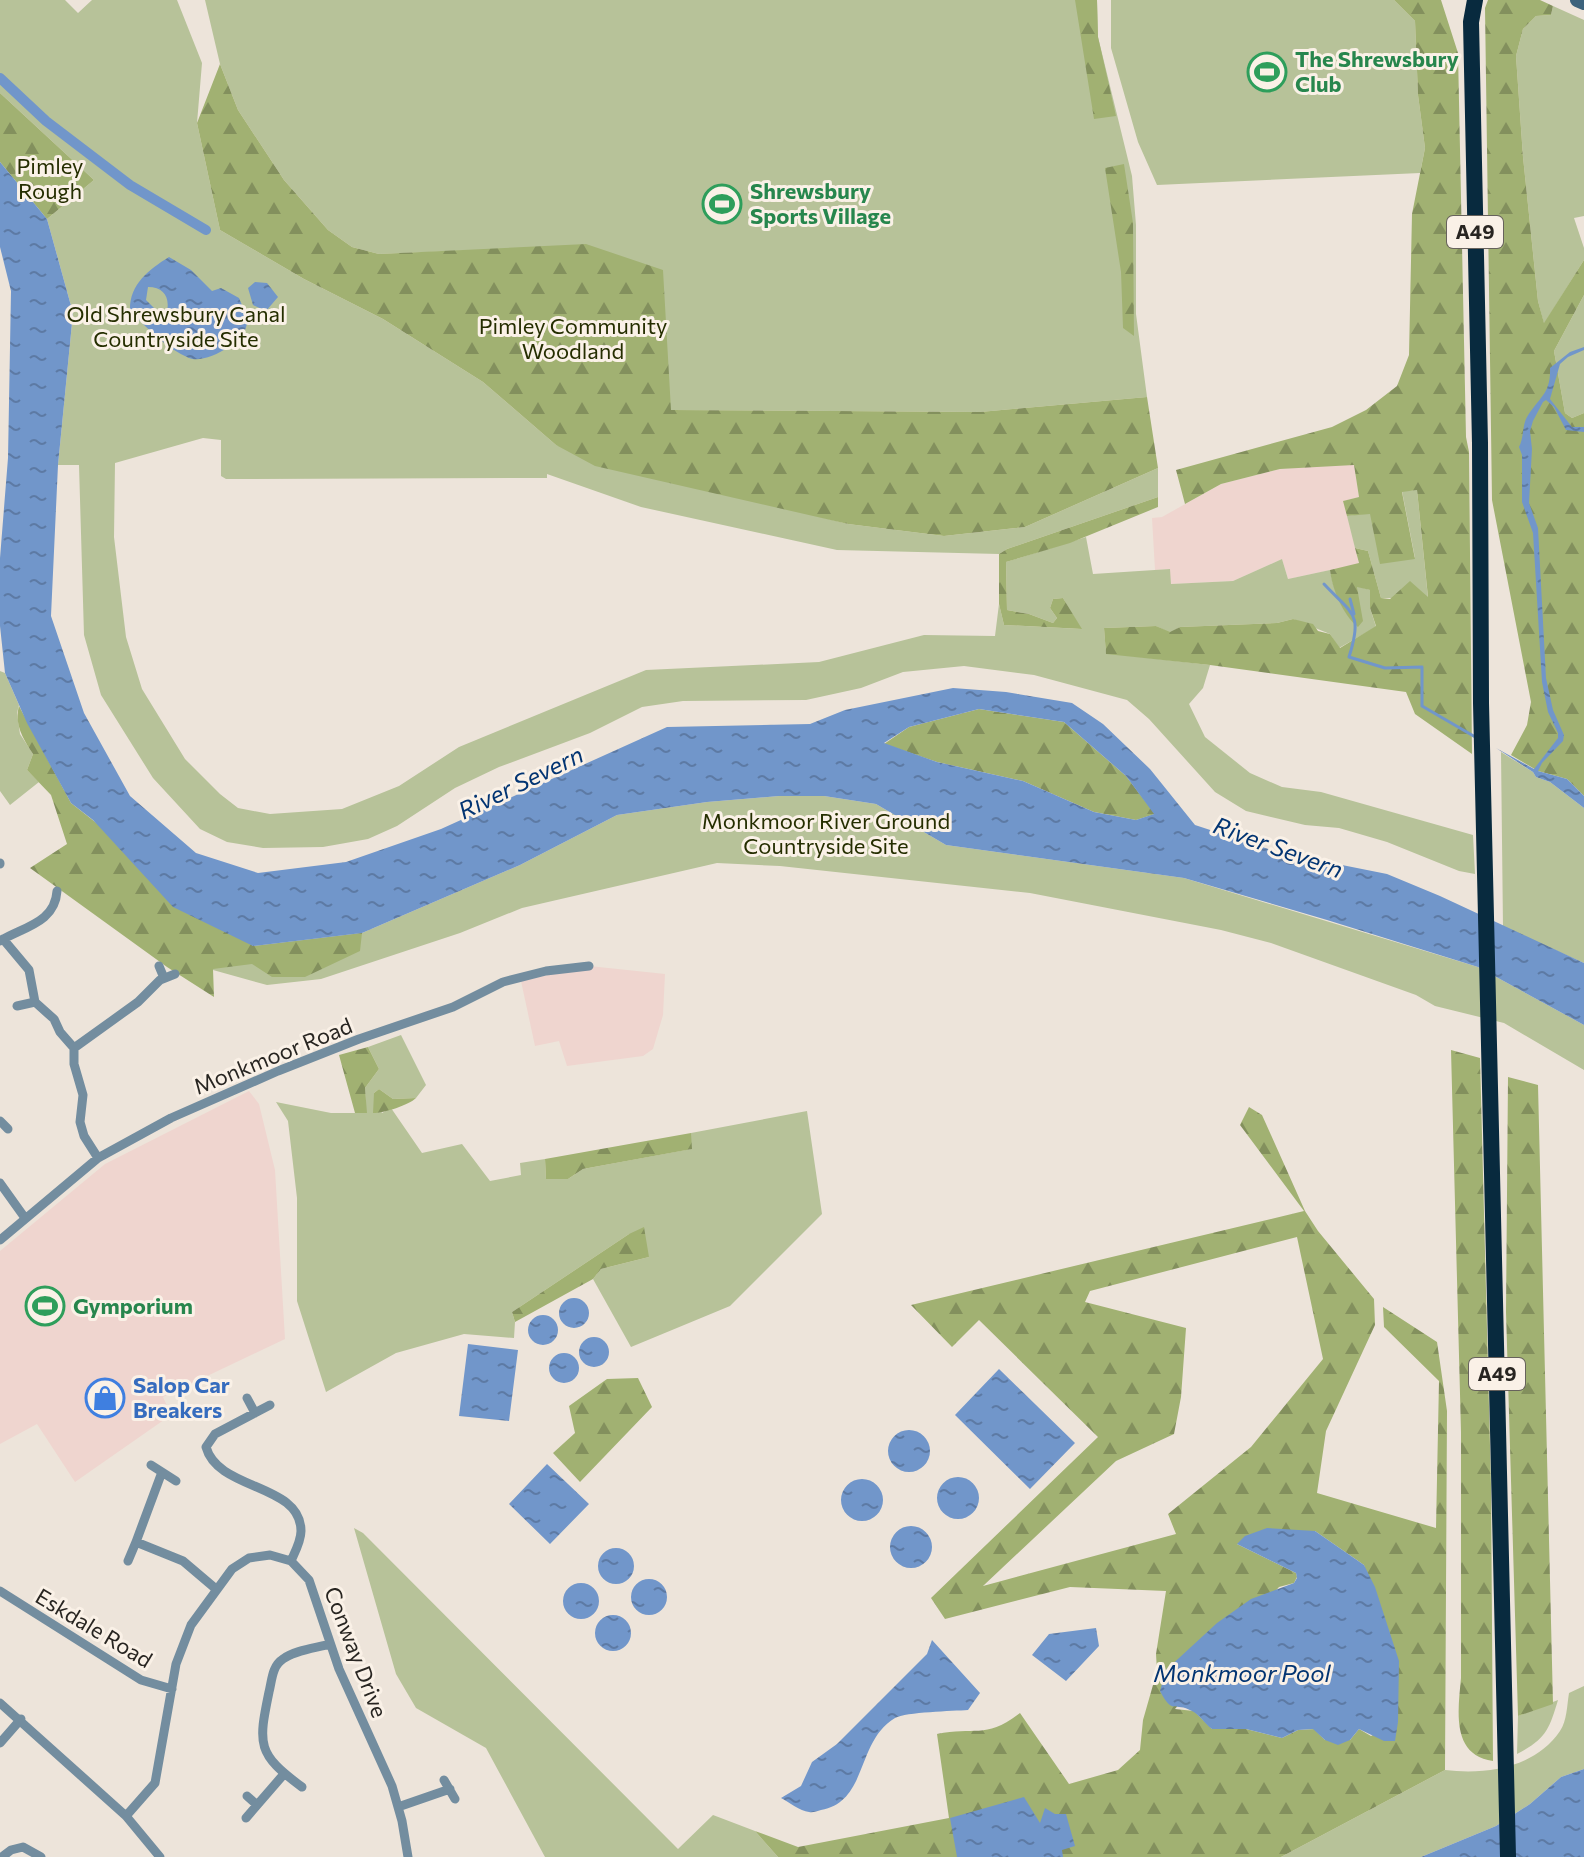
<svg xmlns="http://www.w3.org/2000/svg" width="1584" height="1857" viewBox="0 0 1584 1857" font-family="Commissioner,sans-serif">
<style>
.commercial{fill:#efd5cf}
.green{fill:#b7c299}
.forest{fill:url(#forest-firs);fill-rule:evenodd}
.water{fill:url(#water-ripples);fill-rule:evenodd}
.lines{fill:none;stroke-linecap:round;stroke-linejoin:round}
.stream{stroke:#7196ca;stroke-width:3}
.canal{stroke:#7196ca;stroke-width:10}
.street{stroke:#738d9f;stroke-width:9}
.secondary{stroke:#3c637c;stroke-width:14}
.highway{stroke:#082a3e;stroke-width:16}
.labels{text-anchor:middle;stroke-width:6;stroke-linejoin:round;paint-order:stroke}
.shield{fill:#faf1e7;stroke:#67625c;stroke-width:2}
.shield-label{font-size:20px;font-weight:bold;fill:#282521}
.leisure-label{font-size:22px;font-weight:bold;fill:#27864d;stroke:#faf1e7;text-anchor:start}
.park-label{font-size:22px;fill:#252e00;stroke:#faf1e7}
.street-label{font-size:22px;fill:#282521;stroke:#faf1e7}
.shop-label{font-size:22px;font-weight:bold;fill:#366cbe;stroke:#faf1e7;text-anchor:start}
.water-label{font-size:24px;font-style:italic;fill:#023472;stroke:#faf1e7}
</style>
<defs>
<pattern id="forest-firs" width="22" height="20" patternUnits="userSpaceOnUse" patternTransform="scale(2)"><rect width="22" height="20" fill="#a1b172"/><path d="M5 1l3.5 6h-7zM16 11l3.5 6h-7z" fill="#83905d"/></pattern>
<pattern id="water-ripples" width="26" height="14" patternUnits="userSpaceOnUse" patternTransform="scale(2)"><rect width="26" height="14" fill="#7196ca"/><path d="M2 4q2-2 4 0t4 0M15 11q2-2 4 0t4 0" fill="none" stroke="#5d7aa4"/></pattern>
</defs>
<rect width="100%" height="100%" fill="#ede4da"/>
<!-- commercial -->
<path class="commercial" d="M 1339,464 L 1354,465 L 1359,497 L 1344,501 L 1359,564 L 1288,579 L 1282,559 L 1233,581 L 1171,584 L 1169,569 L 1155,570 L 1152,518 L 1162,517 L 1221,484 L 1280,469 Z
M 589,966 L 665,974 L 663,1015 L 653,1049 L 643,1056 L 567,1066 L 559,1041 L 535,1046 L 521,981 Z
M 249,1091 L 259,1104 L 275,1170 L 285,1339 L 163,1397 L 171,1415 L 75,1482 L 37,1424 L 0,1444 L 0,1251 L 105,1164 Z"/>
<!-- green -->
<path class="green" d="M 0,0 L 65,0 L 78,13 L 92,0 L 177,0 L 202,63 L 197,123 L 220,230 L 304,279 L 383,319 L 483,382 L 556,445 L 770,504 L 848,524 L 944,536 L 1025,527 L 1158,468 L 1158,497 L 1007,549 L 999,554 L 837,550 L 641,507 L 547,474 L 547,478 L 226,479 L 221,476 L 221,440 L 203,438 L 115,463 L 114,537 L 126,637 L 142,689 L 185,759 L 220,794 L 238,808 L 270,814 L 342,809 L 399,786 L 459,747 L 646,670 L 819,662 L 924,635 L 995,636 L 999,604 L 1004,625 L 1081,629 L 1063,598 L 1053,599 L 1050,608 L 1057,618 L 1053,623 L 1029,614 L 1007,610 L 1006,562 L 1086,537 L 1093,574 L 1170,569 L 1171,584 L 1233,581 L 1282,559 L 1288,579 L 1330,570 C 1333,589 1343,614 1358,626 L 1357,586 L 1370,590 L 1370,608 L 1376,627 L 1339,648 L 1330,634 L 1293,619 L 1277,623 L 1180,627 L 1170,633 L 1156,626 L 1104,628 L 1106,653 L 1210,665 L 1203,688 L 1189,704 L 1205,737 L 1250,773 L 1282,787 L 1321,792 L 1473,835 L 1475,874 L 1459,871 L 1387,842 L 1339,828 L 1305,825 L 1246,811 L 1215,792 L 1149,719 L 1127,700 L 1034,675 L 964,666 L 903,672 L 861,688 L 806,700 L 683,701 L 642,707 L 590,733 L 499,767 L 455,788 L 397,826 L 368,839 L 323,847 L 263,848 L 227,842 L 200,829 L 153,778 L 101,695 L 84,635 L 79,465 L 58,465 L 73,313 L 47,219 L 94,180 L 0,93 Z
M 205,0 L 1097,0 L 1098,37 L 1132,176 L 1136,225 L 1136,314 L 1147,397 L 980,412 L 670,410 L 479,250 L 379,254 L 352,247 L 328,230 L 284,180 L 238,110 L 220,64 Z
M 1111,0 L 1394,0 L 1415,21 L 1418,95 L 1425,148 L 1420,173 L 1157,185 L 1138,142 L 1111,48 Z
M 1553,6 L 1584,20 L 1584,216 L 1574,218 L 1584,248 L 1584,260 L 1544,324 L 1538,301 L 1523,157 L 1516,56 L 1523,29 L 1536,16 L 1551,15 Z
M 1584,295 L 1584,413 L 1572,418 L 1565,413 L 1554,351 Z
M 1417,490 L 1428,598 L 1381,598 L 1368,551 L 1355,548 L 1347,516 L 1370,513 L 1415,558 L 1402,491 Z
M 0,671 L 5,673 L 19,705 L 17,713 L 20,734 L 33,754 L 27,770 L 39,782 L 10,805 L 0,791 Z
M 1501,752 L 1533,772 L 1536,777 L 1550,782 L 1584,808 L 1584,963 L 1503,927 Z
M 779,796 L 824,796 L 876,804 L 946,845 L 1184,878 L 1478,967 L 1584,1025 L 1584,1070 L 1504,1023 L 1435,1006 L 1416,995 L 1271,943 L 1221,930 L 1030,893 L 780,866 L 717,863 L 522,908 L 460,933 L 321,979 L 267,985 L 213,970 L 212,926 L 253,946 L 362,933 L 520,865 L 617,815 L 707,802 Z
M 401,1035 L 426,1085 L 416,1098 L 393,1099 L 379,1089 L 374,1093 L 382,1113 L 391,1108 L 422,1153 L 462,1144 L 490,1181 L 521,1175 L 520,1163 L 545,1159 L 546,1179 L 568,1179 L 583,1169 L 691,1149 L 691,1133 L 807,1111 L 822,1214 L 730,1306 L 631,1347 L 593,1279 L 601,1269 L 649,1257 L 629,1234 L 512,1312 L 515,1322 L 514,1338 L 464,1334 L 396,1353 L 326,1392 L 297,1301 L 297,1198 L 288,1121 L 276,1102 L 331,1113 L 366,1113 L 365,1088 L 379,1069 L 368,1047 Z
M 354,1528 L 363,1533 L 678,1849 L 713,1815 L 755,1831 L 778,1857 L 545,1857 L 486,1748 L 416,1708 L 396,1674 Z
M 1584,1686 L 1584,1769 L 1561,1777 L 1530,1804 L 1496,1826 L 1421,1857 L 1281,1857 L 1445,1770 C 1486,1775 1535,1768 1560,1731 C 1567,1721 1567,1705 1569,1693 Z
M 1558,1700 C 1549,1730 1546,1739 1517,1754 L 1518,1716 Z"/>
<!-- forest -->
<path class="forest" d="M 1075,0 L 1097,0 L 1098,37 L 1116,116 L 1094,119 Z
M 1394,0 L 1441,0 L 1458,53 L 1466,437 L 1469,452 L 1472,754 L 1415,714 L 1406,692 L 1210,665 L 1106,654 L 1104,628 L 1156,626 L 1170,632 L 1180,627 L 1277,623 L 1293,619 L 1313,624 L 1318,631 L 1330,634 L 1340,648 L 1376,626 L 1370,608 L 1370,590 L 1357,587 L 1363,621 L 1358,627 C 1343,615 1332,589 1330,570 L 1359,563 L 1355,548 L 1368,551 L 1381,598 L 1390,599 L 1410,581 L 1428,597 L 1417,490 L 1402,492 L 1415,559 L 1380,564 L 1370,514 L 1347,516 L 1343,501 L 1359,497 L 1354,465 L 1280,469 L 1221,484 L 1185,504 L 1176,470 L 1332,427 L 1366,410 L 1397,386 L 1409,355 L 1412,214 L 1425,148 L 1418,95 L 1415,21 Z
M 1488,0 L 1540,0 L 1553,6 L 1551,15 L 1536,16 L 1523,29 L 1516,56 L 1523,157 L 1538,301 L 1544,323 L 1584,260 L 1584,295 L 1554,351 L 1565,413 L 1572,418 L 1584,413 L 1584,796 L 1567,779 L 1538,771 L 1511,755 L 1527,725 L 1531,702 L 1492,500 L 1485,8 Z
M 220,64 L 238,110 L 284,180 L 328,230 L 352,247 L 379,254 L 586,244 L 663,270 L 671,410 L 980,412 L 1147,397 L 1158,468 L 1025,527 L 944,536 L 848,524 L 595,466 L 556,445 L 483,382 L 383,319 L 304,279 L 220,230 L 197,123 Z
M 0,93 L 94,180 L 47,219 L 0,162 Z
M 1124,164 L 1133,223 L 1134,336 L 1123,328 L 1121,272 L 1105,168 Z
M 1158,497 L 1158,507 L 1070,543 L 1006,562 L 1007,610 L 1029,614 L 1053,623 L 1057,618 L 1050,608 L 1053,599 L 1063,598 L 1082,629 L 1004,625 L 999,604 L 999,554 L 1007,549 Z
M 19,706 L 71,803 L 253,946 L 362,933 L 360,951 L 305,977 L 272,977 L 252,964 L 213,969 L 214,997 L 167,967 L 30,868 L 67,844 L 51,795 L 27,770 L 33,754 C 23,739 14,724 19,706 Z
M 979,709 L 1064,722 L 1126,776 L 1155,814 L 1136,820 L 1094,812 L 1023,781 L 937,762 L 884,744 L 909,727 Z
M 368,1047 L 379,1069 L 365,1088 L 367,1113 L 355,1113 L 339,1055 Z
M 1451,1050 L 1480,1058 L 1491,1484 L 1493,1761 C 1451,1755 1458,1711 1461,1678 L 1461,1432 Z
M 1508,1077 L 1538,1085 L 1553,1704 L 1518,1716 L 1506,1312 Z
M 379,1089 L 393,1099 L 416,1098 C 409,1105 384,1113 373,1113 L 374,1093 Z
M 1249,1107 L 1262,1115 L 1305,1211 L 1318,1231 L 1374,1299 L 1375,1325 L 1326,1431 L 1317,1493 L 1436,1528 L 1439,1381 L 1384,1327 L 1383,1307 L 1437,1342 L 1447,1411 L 1445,1770 L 1281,1857 L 778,1857 L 755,1831 L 798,1847 L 949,1818 L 937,1734 C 975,1726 985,1740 1020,1713 L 1069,1784 L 1118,1770 L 1140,1750 L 1143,1720 L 1157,1671 L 1156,1654 L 1166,1591 L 1070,1587 L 945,1619 L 931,1598 L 1098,1437 L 979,1320 L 952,1347 L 911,1305 L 1304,1211 L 1240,1125 ZM 1297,1237 L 1323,1359 L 1251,1447 L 1168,1514 L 1176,1534 L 983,1586 L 1116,1461 L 1174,1434 L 1181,1397 L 1186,1328 L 1085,1302 L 1090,1291 ZM 1315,1531 L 1364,1565 L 1397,1696 L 1398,1722 L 1371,1736 L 1359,1729 L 1350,1740 L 1325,1740 L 1314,1729 L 1298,1730 L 1282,1738 L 1246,1729 L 1212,1729 L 1194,1711 L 1175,1709 L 1279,1587 L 1294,1583 L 1297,1577 L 1296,1573 L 1237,1544 Z
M 691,1133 L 692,1149 L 583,1169 L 568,1179 L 546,1179 L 545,1159 Z
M 644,1227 L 649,1257 L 601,1269 L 593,1279 L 515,1322 L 512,1312 L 629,1234 Z
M 638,1378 L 652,1407 L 580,1482 L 553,1453 L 575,1433 L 569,1406 L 607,1379 Z"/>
<!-- water -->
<path class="water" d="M 0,162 L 47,219 L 73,313 L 58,465 L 51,616 L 84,713 L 130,796 L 196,853 L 258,873 L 346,862 L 441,829 L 667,727 L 810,724 L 845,710 L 953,688 L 1006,692 L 1072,703 L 1103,724 L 1150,769 L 1195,825 L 1277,852 L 1387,874 L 1440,896 L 1584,963 L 1584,1025 L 1478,967 L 1327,920 L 1184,878 L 946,845 L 876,804 L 824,796 L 779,796 L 707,802 L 617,815 L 520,865 L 362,933 L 253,946 L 173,907 L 93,820 L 71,803 L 27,723 L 5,673 L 0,626 L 0,558 L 8,458 L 11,291 L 0,247 ZM 979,709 L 1064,722 L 1126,776 L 1154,814 L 1136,820 L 1094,812 L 1023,781 L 937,762 L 884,743 L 909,727 Z
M 169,257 L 191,270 L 212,291 L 221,288 L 239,298 C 242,305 246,314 247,322 C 247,341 206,365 189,358 C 167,349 147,328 130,311 C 129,285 148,270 169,257 ZM 148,287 C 165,287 171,299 166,315 L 162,316 L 146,300 Z
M 255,282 L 267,283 L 278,297 L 266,311 L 253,305 L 248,288 Z
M 1584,347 L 1584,350 L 1568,357 L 1560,364 L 1550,399 L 1572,427 L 1584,427 L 1584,432 L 1566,430 L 1554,407 L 1546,400 L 1543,402 L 1533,421 L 1530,431 L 1532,449 L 1529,503 L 1538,528 L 1546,678 L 1553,710 L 1564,735 L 1563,741 L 1542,763 L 1538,771 L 1567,779 L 1584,796 L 1584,808 L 1550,782 L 1536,777 L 1533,772 L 1496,748 L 1534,769 L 1558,738 L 1558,733 L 1548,712 L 1542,682 L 1533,533 L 1522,502 L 1522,455 L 1519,447 C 1524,438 1522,426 1527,417 C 1539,397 1551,394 1550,368 L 1570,352 Z
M559 1313a15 15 0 1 1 30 0a15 15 0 1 1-30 0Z
M528 1330a15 15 0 1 1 30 0a15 15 0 1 1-30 0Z
M579 1352a15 15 0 1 1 30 0a15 15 0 1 1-30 0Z
M 468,1344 L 518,1350 L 509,1421 L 459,1416 Z
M549 1368a15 15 0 1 1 30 0a15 15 0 1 1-30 0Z
M 999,1369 L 1075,1443 L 1030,1489 L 955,1415 Z
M888 1451a21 21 0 1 1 42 0a21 21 0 1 1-42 0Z
M 547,1464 L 589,1504 L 550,1544 L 509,1504 Z
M937 1498a21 21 0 1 1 42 0a21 21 0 1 1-42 0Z
M841 1500a21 21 0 1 1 42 0a21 21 0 1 1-42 0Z
M890 1547a21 21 0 1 1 42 0a21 21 0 1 1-42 0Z
M 1267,1528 L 1315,1531 L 1364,1565 L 1375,1587 L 1399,1661 L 1398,1722 L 1395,1741 L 1384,1741 L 1359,1729 L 1350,1740 L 1338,1745 L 1325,1740 L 1313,1729 L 1298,1730 L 1282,1738 L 1246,1729 L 1212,1729 C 1205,1724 1199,1714 1192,1711 C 1174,1701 1173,1716 1160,1691 L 1166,1670 L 1217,1623 L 1251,1599 L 1294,1583 L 1297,1578 L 1296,1573 L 1237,1544 L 1245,1536 Z
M598 1566a18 18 0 1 1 36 0a18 18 0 1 1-36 0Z
M631 1597a18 18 0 1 1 36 0a18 18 0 1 1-36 0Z
M563 1601a18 18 0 1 1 36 0a18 18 0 1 1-36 0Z
M595 1633a18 18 0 1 1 36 0a18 18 0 1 1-36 0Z
M 1096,1628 L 1099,1646 L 1066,1681 L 1032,1655 L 1049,1634 Z
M 932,1640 L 980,1693 L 968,1710 C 953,1711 906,1712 895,1718 C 856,1741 868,1802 821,1810 C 817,1811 813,1813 809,1812 C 800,1811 789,1802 781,1798 L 801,1786 L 812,1762 L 837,1744 L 927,1654 Z
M 1584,1769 L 1584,1857 L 1421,1857 L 1496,1826 L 1530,1804 L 1561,1777 Z
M 1024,1797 L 1040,1823 L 1045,1808 L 1055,1814 L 1066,1814 L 1075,1846 L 1062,1850 L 1063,1857 L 957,1857 L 950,1818 Z"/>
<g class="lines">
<!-- stream -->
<path class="stream" d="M 1324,584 C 1353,615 1363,613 1349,657 L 1385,668 L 1422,667 L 1422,706 L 1477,738
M 1350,599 L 1354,614"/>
<!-- canal -->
<path class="canal" d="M 0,78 L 46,121 L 130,185 L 206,230"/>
<!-- street -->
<path class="street" d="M 0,863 L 0,864
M 3,939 L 29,970 L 35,1002 L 54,1019 L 60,1032 L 74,1048 L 74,1064 L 83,1095 L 80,1122 L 84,1136 L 98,1158
M 0,941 C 23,927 55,923 57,891
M 159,966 L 164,978
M 17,1006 L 35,1002
M 74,1048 L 138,1002 L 160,980 L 175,974
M 0,1121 L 8,1129
M 0,1183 L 25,1218
M 0,1240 L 98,1158 L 171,1118 L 278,1071 L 359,1039 L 453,1007 L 503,982 L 546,971 L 589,966
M 247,1398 L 255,1413
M 270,1405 L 215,1434 L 206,1447 C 218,1491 301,1483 301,1531 C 301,1541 295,1552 291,1561
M 151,1465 L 176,1481
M 162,1472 L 136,1542 L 183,1561 L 216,1589
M 128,1561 L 136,1542
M 0,1591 L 141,1680 L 172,1689
M 0,1703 L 126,1816 L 160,1857
M 0,1743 L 21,1719
M 444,1780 L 455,1799
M 302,1787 C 257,1754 258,1745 269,1692 C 272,1680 272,1666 283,1659 C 295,1650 316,1648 330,1644
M 247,1796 L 257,1805
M 398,1807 L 450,1789
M 126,1816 L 155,1783 L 176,1664 L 191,1625 L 232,1569 L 249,1558 L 270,1555 L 291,1561 L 309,1580 L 339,1669 L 392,1786 L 402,1821 L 408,1857
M 246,1818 L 284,1774
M 2,1857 L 11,1850 L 23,1847 L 41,1857"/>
<!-- secondary -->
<path class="secondary" d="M 1577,0 L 1584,3"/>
<!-- highway -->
<path class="highway" d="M 1475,0 L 1471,22 L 1480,443 L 1481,703 L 1508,1857"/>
</g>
<!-- icons -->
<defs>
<g id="stadium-ring" transform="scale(2)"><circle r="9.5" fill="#faf1e7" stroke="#2e9e5b" stroke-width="1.5"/><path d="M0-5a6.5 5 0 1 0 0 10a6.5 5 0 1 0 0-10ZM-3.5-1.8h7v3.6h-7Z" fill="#2e9e5b"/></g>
<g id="shop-ring" transform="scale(2)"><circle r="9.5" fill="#faf1e7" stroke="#3f7fe0" stroke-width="1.5"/><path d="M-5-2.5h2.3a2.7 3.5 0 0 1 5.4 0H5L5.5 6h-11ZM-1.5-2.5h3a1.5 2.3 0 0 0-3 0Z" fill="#3f7fe0"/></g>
</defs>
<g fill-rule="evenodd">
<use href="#stadium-ring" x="1267" y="72"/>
<use href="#stadium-ring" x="722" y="204"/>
<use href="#stadium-ring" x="45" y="1306"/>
<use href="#shop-ring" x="105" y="1398"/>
</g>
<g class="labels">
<!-- shield labels -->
<g class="shield">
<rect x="1447" y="216" width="56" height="32" rx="6"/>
<rect x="1469" y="1358" width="56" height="32" rx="6"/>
</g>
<g class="shield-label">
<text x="1475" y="239">A49</text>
<text x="1497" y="1381">A49</text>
</g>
<!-- leisure labels -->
<g class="leisure-label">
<text x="1295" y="67">The Shrewsbury<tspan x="1295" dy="25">Club</tspan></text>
<text x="750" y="199">Shrewsbury<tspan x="750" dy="25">Sports Village</tspan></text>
<text x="73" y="1314">Gymporium</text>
</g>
<!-- park labels -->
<g class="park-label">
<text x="50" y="174">Pimley<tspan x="50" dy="25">Rough</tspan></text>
<text x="176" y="322">Old Shrewsbury Canal<tspan x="176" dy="25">Countryside Site</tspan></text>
<text x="573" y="334">Pimley Community<tspan x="573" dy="25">Woodland</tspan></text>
<text x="826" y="829">Monkmoor River Ground<tspan x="826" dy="25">Countryside Site</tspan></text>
</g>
<!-- street labels -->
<g class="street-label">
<text transform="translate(273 1056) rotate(-22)" y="8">Monkmoor Road</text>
<text transform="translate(94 1628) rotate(31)" y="8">Eskdale Road</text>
<text transform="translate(356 1652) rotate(69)" y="8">Conway Drive</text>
</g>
<!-- shop labels -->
<g class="shop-label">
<text x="133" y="1393">Salop Car<tspan x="133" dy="25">Breakers</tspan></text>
</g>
<!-- water labels -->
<g class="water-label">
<text transform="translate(521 783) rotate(-26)" y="8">River Severn</text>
<text transform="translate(1278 848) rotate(20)" y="8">River Severn</text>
<text x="1242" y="1682">Monkmoor Pool</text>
</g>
</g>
</svg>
